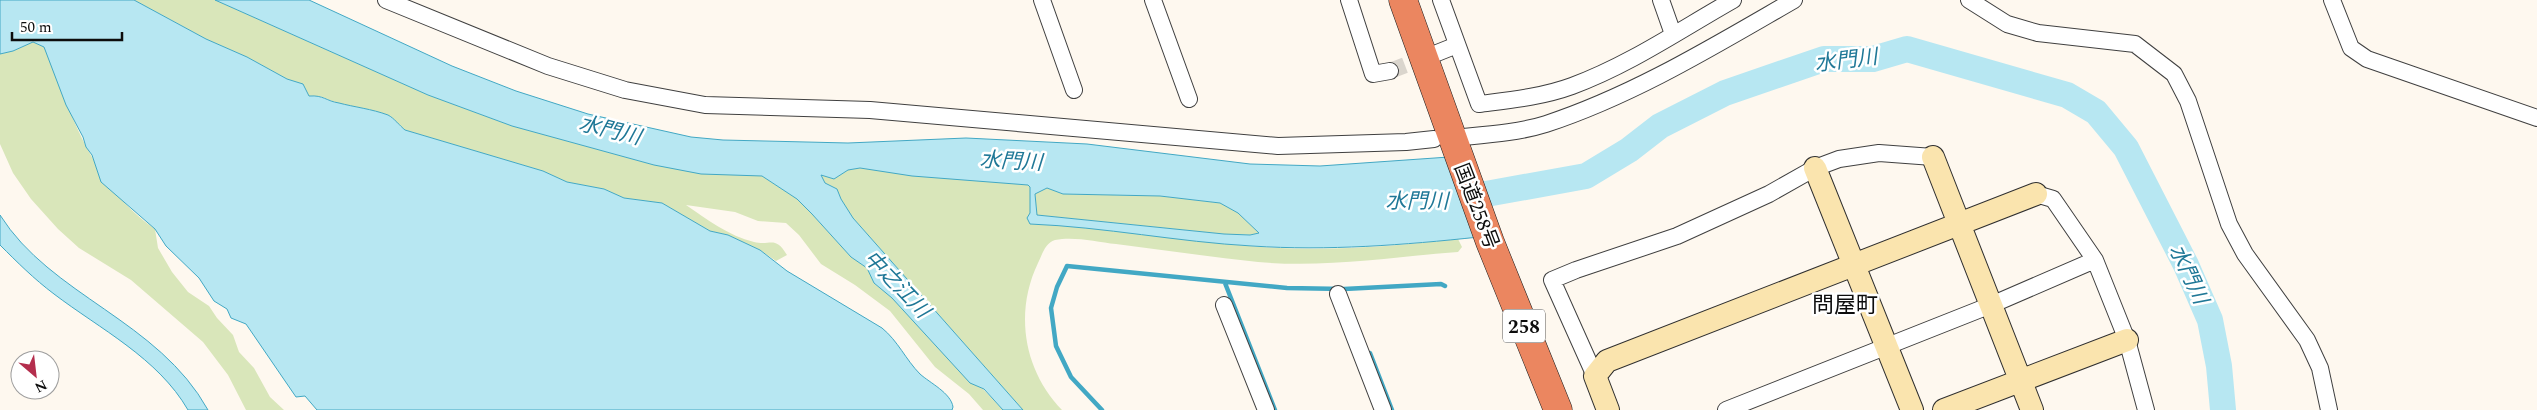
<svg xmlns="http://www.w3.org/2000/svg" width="2537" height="410" viewBox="0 0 2537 410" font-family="Spectral,'Noto Sans JP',serif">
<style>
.green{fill:#d9e6ba}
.water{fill:#b7e7f2;stroke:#42a8c4;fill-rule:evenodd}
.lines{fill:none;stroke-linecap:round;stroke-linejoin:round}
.stream{stroke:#42a8c4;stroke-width:4.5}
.river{stroke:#b7e7f2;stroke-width:26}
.street-tunnel{stroke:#dad5cd;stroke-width:16;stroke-dasharray:16 8;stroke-linecap:butt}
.street-casing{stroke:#404040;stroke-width:18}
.secondary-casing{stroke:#2f2f2f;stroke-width:24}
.highway-casing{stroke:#1e1e1e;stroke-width:29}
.street{stroke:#fff;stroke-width:16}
.secondary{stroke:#fae4ae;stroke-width:22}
.highway{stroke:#eb8660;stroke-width:28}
.labels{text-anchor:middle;stroke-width:5;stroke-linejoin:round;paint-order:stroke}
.shield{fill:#fff;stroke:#565656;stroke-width:1}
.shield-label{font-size:19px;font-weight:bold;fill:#0d0d0d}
.street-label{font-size:20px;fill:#0d0d0d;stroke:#fff}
.water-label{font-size:21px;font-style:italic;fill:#1f7897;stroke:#fff}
.quarter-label{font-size:22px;fill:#0d0d0d;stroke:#fff}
</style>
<rect width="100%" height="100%" fill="#fef8ef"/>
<!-- green -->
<path class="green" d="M 134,0 L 215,0 L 428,95 L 512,126 L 654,165 L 762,176 L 797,199 L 812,214 L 851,257 L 867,268 L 874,283 L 892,298 L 970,382 L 983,389 L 1003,410 L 983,410 L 969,394 L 935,367 L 890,311 L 855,285 L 821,264 L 799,235 L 786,223 L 758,221 L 735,212 L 686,205 C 706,219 729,236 754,242 C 771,246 775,235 787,255 L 776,261 L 760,250 L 728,235 L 710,231 L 662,203 L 624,198 L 604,189 L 567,182 L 543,171 L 405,130 C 400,126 394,118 388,115 C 372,109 354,107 338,103 C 326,100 324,95 309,96 L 303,84 L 287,79 L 247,57 L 206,39 Z
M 33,42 L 44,47 L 48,53 C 70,116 97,190 155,229 L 158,248 L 172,272 L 188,292 L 209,306 L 217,318 L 233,335 L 239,352 L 254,368 L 270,397 L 284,410 L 246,410 L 228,375 L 203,342 L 131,280 L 79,248 L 58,229 L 31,199 L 13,173 L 0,144 L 0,54 L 13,51 Z
M 860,168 L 912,175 L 1029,185 L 1030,187 L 1030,224 C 1104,227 1176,240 1249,246 C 1318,252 1389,247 1458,239 L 1462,247 L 1458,252 C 1392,257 1325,268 1258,262 C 1211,257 1163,250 1116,244 C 1097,242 1074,236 1055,240 C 1045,243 1042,255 1038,263 C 1014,313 1024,371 1062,410 L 1023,410 L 853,218 L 841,199 L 837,189 L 825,183 L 821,175 L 834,179 L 848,170 Z
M 1047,188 L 1063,194 L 1160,196 L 1220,203 L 1238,213 L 1259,233 L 1250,235 L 1224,234 L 1037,215 L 1035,193 Z"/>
<!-- water -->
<path class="water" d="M 0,0 L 134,0 L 206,39 L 247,57 L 287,79 L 303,84 L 309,96 C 324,95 326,101 339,103 C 354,107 372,109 388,115 C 394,118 400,126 405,130 L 543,171 L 567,182 L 604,189 L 624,198 L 662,203 L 710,231 L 728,235 L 760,250 L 787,271 L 882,328 C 898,341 906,360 920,374 C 930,383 951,393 953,407 L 952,410 L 317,410 L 305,396 L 296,397 L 246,324 L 231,318 L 227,309 L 214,301 L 199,278 L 166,246 L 155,229 L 101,182 L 92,155 L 86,147 L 83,137 L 66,105 L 44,47 L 33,42 L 13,51 L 0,54 Z
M 215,0 L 309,0 L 452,66 L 516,91 L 588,114 L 691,137 L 723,140 L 848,143 L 966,138 L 1087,144 L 1250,164 L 1320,166 L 1449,157 L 1479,237 C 1404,245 1328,251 1252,246 C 1178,242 1105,227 1030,224 L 1027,218 L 1030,213 L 1030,187 L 1028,185 L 912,176 L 860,168 L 848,170 L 834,179 L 821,175 L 825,183 L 837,189 L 841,199 L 853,218 L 1023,410 L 1003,410 L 984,389 L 970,383 L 892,298 L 874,283 L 867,268 L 851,257 L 812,214 L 797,199 L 762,176 L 701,174 L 654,165 L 512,126 L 428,95 ZM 1047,188 L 1063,194 L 1160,196 L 1220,203 L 1238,213 L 1259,233 L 1250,235 L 1224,234 L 1037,215 L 1035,194 Z
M 0,215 C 51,296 158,320 208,410 L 188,410 C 158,358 100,329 54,294 C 34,279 17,262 0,245 Z"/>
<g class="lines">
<!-- stream -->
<path class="stream" d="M 1225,283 L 1275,410
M 1370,353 L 1392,410
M 1102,410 L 1071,377 L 1056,346 L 1051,308 L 1057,287 L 1067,266 L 1287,288 L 1344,289 L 1441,284 L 1445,286"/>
<!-- river -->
<path class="river" d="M 1453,200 L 1586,176 L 1629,150 L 1660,126 L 1725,93 L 1824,59 L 1873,59 L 1907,49 L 2067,95 L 2096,112 L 2126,148 L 2186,265 L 2210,320 L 2219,366 L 2223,410"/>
<!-- street-tunnel -->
<path class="street-tunnel" d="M 1390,71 L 1432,55"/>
<!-- street casing -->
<g class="street-casing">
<path id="street" d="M 386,0 L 548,66 L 625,90 L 705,105 L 870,110 L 1278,146 L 1406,142 L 1434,139
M 1042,0 L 1074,90
M 1153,0 L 1189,99
M 1349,0 L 1373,74 L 1390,71
M 1441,0 L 1479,104 C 1510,100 1542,97 1572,86 C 1629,65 1680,30 1733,0
M 1661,0 L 1673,34
M 1969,0 L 2007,24 L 2038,33 L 2135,44 L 2174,74 L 2188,101 L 2229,224 L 2245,254 L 2307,340 L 2320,368 L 2329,410
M 2332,0 L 2351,48 L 2367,59 L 2537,118
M 1437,53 L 1457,45
M 1452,138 C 1481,135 1518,133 1546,124 C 1634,95 1714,46 1794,0
M 2036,194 L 2053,199 L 2095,260 L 2127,340 L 2146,410
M 1338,294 L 1383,410
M 1224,305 L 1266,410
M 1595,376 L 1552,280 L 1576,270 L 1677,236 L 1769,194 L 1815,168 L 1839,159 L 1879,153 L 1933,157
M 1726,410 L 1991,305 L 2095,260"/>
</g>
<!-- secondary casing -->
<g class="secondary-casing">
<path id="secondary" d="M 1933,157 L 2032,410
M 1815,168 L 1912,410
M 1608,410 L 1595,376 L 1607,361 L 2036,194
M 1944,410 L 2127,340"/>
</g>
<!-- highway casing -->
<g class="highway-casing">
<path id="highway" d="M 1403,0 L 1490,242 L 1558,410"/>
</g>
<!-- street -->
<use href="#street" class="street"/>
<!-- secondary -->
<use href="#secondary" class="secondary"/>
<!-- highway -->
<use href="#highway" class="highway"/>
</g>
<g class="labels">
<!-- shield labels -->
<rect class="shield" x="1503" y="309.5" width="42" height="33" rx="4"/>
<g class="shield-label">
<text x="1524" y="333">258</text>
</g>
<!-- street labels -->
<g class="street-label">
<text transform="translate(1477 206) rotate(69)" y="7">国道258号</text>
</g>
<!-- water labels -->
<g class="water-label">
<text transform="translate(1846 60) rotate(-7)" y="7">水門川</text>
<text transform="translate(610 130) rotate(14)" y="7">水門川</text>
<text transform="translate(1011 161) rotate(3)" y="7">水門川</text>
<text x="1417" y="208">水門川</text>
<text transform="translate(2189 274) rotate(65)" y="7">水門川</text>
<text transform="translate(897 284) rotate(46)" y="7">中之江川</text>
</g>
<!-- quarter labels -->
<g class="quarter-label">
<text x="1845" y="312">問屋町</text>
</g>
</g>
<!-- north arrow -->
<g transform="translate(35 375) rotate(152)"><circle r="24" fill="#ffffff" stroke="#9e9e9e"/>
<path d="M0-4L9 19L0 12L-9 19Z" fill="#b42e4d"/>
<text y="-8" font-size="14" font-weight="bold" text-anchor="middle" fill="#0d0d0d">N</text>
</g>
<!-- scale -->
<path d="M12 32v8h110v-8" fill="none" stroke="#0d0d0d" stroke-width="2.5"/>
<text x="20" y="32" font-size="15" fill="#0d0d0d" stroke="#ffffff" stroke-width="4" paint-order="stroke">50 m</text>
</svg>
